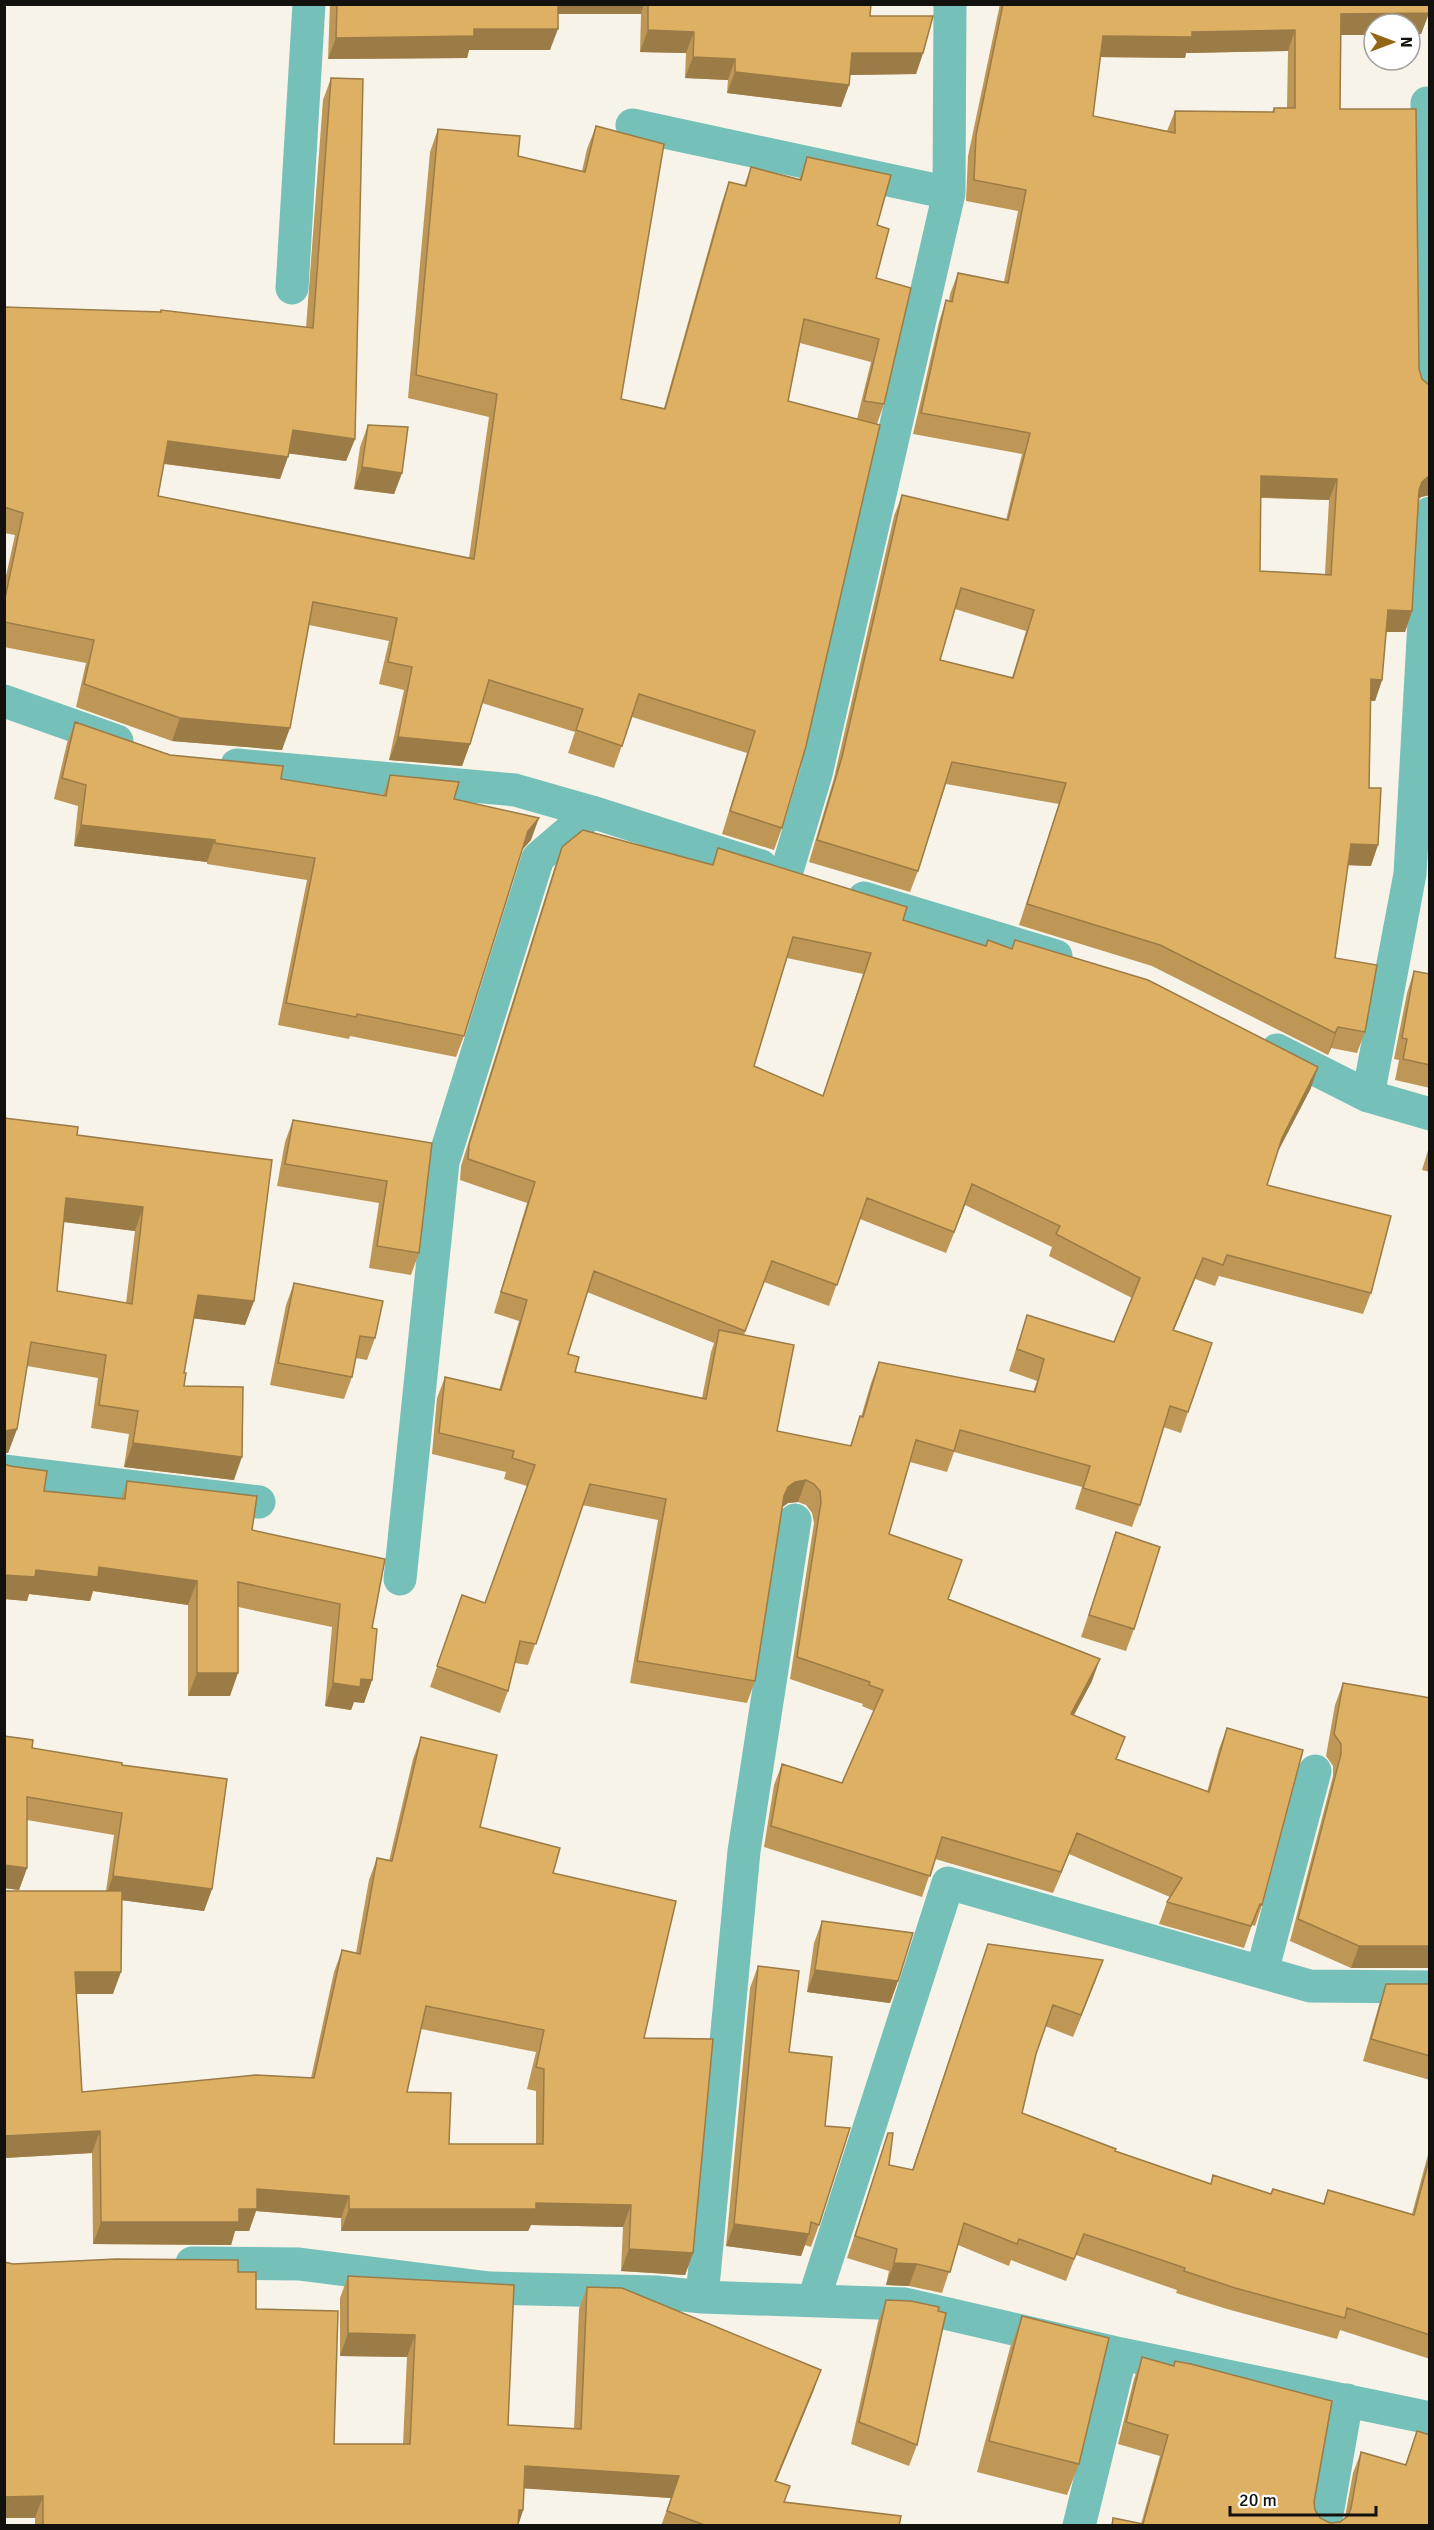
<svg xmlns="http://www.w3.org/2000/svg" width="1434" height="2530" viewBox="0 0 1434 2530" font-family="Signika,sans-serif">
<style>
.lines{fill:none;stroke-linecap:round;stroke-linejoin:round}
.minor{stroke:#75c0b9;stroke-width:33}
.wall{fill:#be9756;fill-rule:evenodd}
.shaded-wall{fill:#9b7b46}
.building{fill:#ddb064;stroke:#9b7b46;stroke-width:1.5;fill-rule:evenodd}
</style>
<rect width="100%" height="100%" fill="#f8f3e9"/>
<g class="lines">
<!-- minor -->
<path class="minor" d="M 1427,103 L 1430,390
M 632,125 L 949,193
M 292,288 L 309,4
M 4,701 L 117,741
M 237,765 L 515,790 L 592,812 L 761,866
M 786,874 L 816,774 L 949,193 L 950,4
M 864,898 L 1056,956
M 1277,1050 L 1368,1096 L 1430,1114
M 1368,1096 L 1410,874 L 1430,513
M 4,1471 L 259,1502
M 400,1579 L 443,1162 L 538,858 L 592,812
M 1262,1972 L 1315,1771
M 192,2263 L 299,2264 L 490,2288 L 656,2292 L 702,2297 L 905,2304 L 1121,2354 L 1430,2418
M 702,2297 L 744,1851 L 795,1520
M 814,2299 L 948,1883 L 1310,1986 L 1430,1987
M 1079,2526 L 1121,2354
M 1325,2526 L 1347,2400"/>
</g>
<!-- wall -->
<path class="wall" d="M 330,4 L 871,4 L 870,16 L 923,53 L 916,74 L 850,75 L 849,85 L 841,107 L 727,93 L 728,80 L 685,78 L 686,53 L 640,52 L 641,14 L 558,14 L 550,50 L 469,50 L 467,58 L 328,59 Z
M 1000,4 L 1429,4 L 1429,13 L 1421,34 L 1410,34 L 1410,24 L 1374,24 L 1374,35 L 1341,35 L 1340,109 L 1422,379 L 1430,386 L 1430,495 L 1421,497 L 1419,499 L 1412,611 L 1405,632 L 1386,632 L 1382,680 L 1375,701 L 1371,701 L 1369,788 L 1371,866 L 1348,865 L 1335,958 L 1365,1032 L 1357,1053 L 1331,1048 L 1328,1055 L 1152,966 L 1019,925 L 1059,804 L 946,784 L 918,871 L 910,892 L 809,862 L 834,778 L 894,516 L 902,495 L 1006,520 L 1022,454 L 913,434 L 939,322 L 946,300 L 949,301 L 950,294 L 958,273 L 1004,282 L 1018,211 L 966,201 L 968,156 ZM 1288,51 L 1287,108 L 1274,108 L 1272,112 L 1175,111 L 1167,131 L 1093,116 L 1100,57 L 1185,58 L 1186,53 ZM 1261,498 L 1329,500 L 1325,574 L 1260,571 ZM 955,609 L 1026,631 L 1012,678 L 940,660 Z
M 331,78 L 355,439 L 346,461 L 289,453 L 280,479 L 164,464 L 158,496 L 469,558 L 489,417 L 408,398 L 430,152 L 438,129 L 518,156 L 582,171 L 587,149 L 596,126 L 621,399 L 664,408 L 721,205 L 729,182 L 744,186 L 751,167 L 799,180 L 807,157 L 877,225 L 876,278 L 884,404 L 877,424 L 782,828 L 774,850 L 722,834 L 747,753 L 632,717 L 614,768 L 568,753 L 575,732 L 482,703 L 470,744 L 462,766 L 389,760 L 404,690 L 379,684 L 389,641 L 309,625 L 282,750 L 172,741 L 76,707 L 86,663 L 4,647 L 4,585 L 15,535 L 4,533 L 4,307 L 160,312 L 161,310 L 306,328 L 323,100 ZM 800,343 L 871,362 L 857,419 L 788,401 Z
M 368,425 L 402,473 L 394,494 L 354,489 L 360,447 Z
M 75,722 L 170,755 L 281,779 L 383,795 L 390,775 L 454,799 L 531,840 L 522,850 L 464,1036 L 456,1057 L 350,1036 L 349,1039 L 278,1025 L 307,880 L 207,864 L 207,862 L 74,846 L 78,806 L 54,799 L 67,743 Z
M 562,847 L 712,864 L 718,848 L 903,920 L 1311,1088 L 1277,1153 L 1267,1185 L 1371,1293 L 1363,1314 L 1219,1276 L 1215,1286 L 1195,1279 L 1174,1330 L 1188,1412 L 1181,1433 L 1163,1427 L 1140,1505 L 1132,1527 L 1075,1509 L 1082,1487 L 954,1452 L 947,1472 L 910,1462 L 889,1534 L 948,1599 L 1092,1681 L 1074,1715 L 1117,1760 L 1207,1792 L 1219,1749 L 1227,1728 L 1262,1905 L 1255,1926 L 1252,1925 L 1244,1948 L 1159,1924 L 1167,1902 L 1170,1897 L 1069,1854 L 1053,1893 L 935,1859 L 922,1897 L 764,1847 L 774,1785 L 782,1764 L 842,1783 L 874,1711 L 862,1706 L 863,1704 L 790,1679 L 814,1523 L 812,1513 L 806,1505 L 798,1502 L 788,1503 L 782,1507 L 755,1681 L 747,1703 L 630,1683 L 658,1520 L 582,1505 L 528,1665 L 515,1663 L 508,1691 L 500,1713 L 430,1687 L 462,1595 L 485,1603 L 527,1486 L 504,1479 L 506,1472 L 432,1454 L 437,1398 L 445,1377 L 499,1390 L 519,1321 L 494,1313 L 527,1203 L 460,1180 L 461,1166 L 554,869 ZM 787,958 L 863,974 L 823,1096 L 754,1066 ZM 965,1205 L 1052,1247 L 1049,1256 L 1132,1298 L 1114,1342 L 1027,1315 L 1009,1371 L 1037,1381 L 1033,1392 L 879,1362 L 871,1383 L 861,1417 L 860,1416 L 850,1446 L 777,1431 L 744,1335 L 764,1282 L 829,1306 L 860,1219 L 946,1253 ZM 587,1292 L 714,1343 L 711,1352 L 702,1398 L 575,1372 L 568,1354 Z
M 1414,971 L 1430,974 L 1430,1088 L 1395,1080 L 1399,1060 L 1394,1059 L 1407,993 Z
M 4,1118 L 77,1135 L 254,1301 L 245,1325 L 194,1318 L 184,1373 L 184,1386 L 234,1480 L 124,1467 L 129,1434 L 91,1428 L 98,1378 L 27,1366 L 17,1429 L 8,1453 L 4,1453 ZM 63,1222 L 135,1231 L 126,1303 L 57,1291 Z
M 293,1120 L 432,1143 L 419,1253 L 411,1275 L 369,1268 L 379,1203 L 277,1186 L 285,1142 Z
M 1430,1144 L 1430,1172 L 1422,1170 Z
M 294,1283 L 375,1338 L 367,1360 L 355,1358 L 352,1377 L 344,1399 L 270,1385 L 286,1305 Z
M 4,1464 L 44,1491 L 121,1499 L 127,1481 L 252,1530 L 372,1628 L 372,1680 L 364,1703 L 354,1702 L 351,1710 L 325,1706 L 332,1627 L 238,1607 L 230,1696 L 188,1696 L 188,1605 L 93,1591 L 90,1601 L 29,1594 L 27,1601 L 4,1599 Z
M 1116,1532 L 1134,1629 L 1126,1651 L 1081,1637 Z
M 1343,1683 L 1430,1698 L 1430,1968 L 1351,1968 L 1290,1941 L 1333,1776 L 1333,1766 L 1326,1756 L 1335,1705 Z
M 421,1737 L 480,1827 L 553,1873 L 644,2038 L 693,2253 L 685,2275 L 621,2271 L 623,2227 L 531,2225 L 528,2231 L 341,2231 L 341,2218 L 256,2211 L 249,2231 L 235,2231 L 231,2245 L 93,2244 L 92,2153 L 4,2158 L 4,1891 L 106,1891 L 114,1835 L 27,1820 L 27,1868 L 19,1890 L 4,1888 L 32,1748 L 122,1765 L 212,1889 L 204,1911 L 122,1900 L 113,1994 L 76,1994 L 82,2092 L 311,2078 L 334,1972 L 342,1950 L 356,1953 L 369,1880 L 377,1858 L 389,1861 L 413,1759 ZM 421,2029 L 536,2052 L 527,2089 L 536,2091 L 536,2144 L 449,2144 L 407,2092 Z
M 822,1921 L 898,1981 L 890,2003 L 807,1992 L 814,1943 Z
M 988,1944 L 1103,1960 L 1073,2037 L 1045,2026 L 1036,2054 L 1022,2113 L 1115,2151 L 1210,2184 L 1323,2204 L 1328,2190 L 1412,2214 L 1430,2147 L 1430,2359 L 1340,2330 L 1337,2339 L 1227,2309 L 1176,2293 L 1177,2290 L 1076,2255 L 1066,2281 L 1011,2260 L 1009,2266 L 958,2245 L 942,2293 L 909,2286 L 886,2285 L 889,2271 L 847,2258 L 888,2133 L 889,2165 L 912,2170 Z
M 758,1966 L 789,2052 L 825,2126 L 819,2225 L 811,2247 L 805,2245 L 801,2256 L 726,2246 L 750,1988 Z
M 1386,1984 L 1430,1984 L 1430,2080 L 1363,2061 L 1379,2005 Z
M 4,2262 L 13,2264 L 238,2272 L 256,2309 L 334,2444 L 403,2444 L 407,2357 L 340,2356 L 340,2298 L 348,2276 L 514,2285 L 508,2425 L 574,2429 L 579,2309 L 587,2287 L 821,2370 L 813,2392 L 776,2481 L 784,2502 L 899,2526 L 661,2526 L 671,2498 L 524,2488 L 523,2510 L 518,2526 L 35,2526 L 35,2518 L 4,2518 Z
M 886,2300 L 938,2311 L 917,2445 L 909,2466 L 851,2444 L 878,2322 Z
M 1022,2316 L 1079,2464 L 1067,2495 L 977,2472 L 1010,2348 Z
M 1142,2357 L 1314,2502 L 1315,2510 L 1320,2518 L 1330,2523 L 1340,2522 L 1345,2517 L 1353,2473 L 1361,2452 L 1405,2465 L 1417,2431 L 1430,2526 L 1111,2526 L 1113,2518 L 1141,2524 L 1160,2456 L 1118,2444 L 1134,2379 Z"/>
<!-- shaded-wall -->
<path class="shaded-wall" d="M 554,4 L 644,4 L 641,14 L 551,14 Z
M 1429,13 L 1421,34 L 1410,34 L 1410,24 L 1374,24 L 1374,35 L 1333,35 L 1341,14 Z
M 474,29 L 558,29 L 550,50 L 469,50 L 467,58 L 328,59 L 336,38 Z
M 648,30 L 694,32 L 686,53 L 640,52 Z
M 1295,30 L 1288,51 L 1186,53 L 1185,58 L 1095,57 L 1103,36 L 1192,32 Z
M 852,53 L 923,53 L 916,74 L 845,75 Z
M 693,57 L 735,59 L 728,80 L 685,78 Z
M 735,72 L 849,85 L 841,107 L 727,93 Z
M 293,430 L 355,439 L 346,461 L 285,453 Z
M 168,441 L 288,457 L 280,479 L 159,463 Z
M 362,467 L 402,473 L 394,494 L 354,489 Z
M 1430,475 L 1430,495 L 1421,497 L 1414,503 L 1422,482 Z
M 1261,476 L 1337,479 L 1329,500 L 1253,497 Z
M 1388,610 L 1412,611 L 1405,632 L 1380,632 Z
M 1371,679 L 1382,680 L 1375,701 L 1363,701 Z
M 180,718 L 290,728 L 282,750 L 172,741 Z
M 398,737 L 470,744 L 462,766 L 389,760 Z
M 539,818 L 531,840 L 520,852 L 528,831 Z
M 81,825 L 215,840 L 207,862 L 74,846 Z
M 1351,844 L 1378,845 L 1371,866 L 1343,865 Z
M 1338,1027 L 1331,1048 L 1328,1055 L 1335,1033 Z
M 1318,1067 L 1311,1088 L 1274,1159 L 1282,1138 Z
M 972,1184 L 965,1205 L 946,1253 L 954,1232 Z
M 66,1198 L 143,1207 L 135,1231 L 57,1221 Z
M 1203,1258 L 1195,1279 L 1165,1351 L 1173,1330 Z
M 198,1295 L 254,1301 L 245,1325 L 190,1318 Z
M 17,1429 L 8,1453 L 4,1453 L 4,1431 Z
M 133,1443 L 242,1457 L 234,1480 L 124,1467 Z
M 806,1480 L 798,1502 L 788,1503 L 780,1509 L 776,1517 L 788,1487 L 795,1482 Z
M 99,1567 L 197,1581 L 188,1605 L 93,1591 L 90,1601 L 29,1594 L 27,1601 L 4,1599 L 4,1575 L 36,1570 Z
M 1100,1659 L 1092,1681 L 1063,1735 L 1071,1714 Z
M 197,1673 L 238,1673 L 230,1696 L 188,1696 Z
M 361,1679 L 372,1680 L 364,1703 L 354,1702 L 351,1710 L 325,1706 L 333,1683 Z
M 1077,1833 L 1069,1854 L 1053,1893 L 1061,1872 Z
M 4,1865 L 27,1868 L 19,1890 L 4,1888 Z
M 113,1876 L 212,1889 L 204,1911 L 105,1898 Z
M 1359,1946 L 1430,1946 L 1430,1968 L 1351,1968 Z
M 1103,1960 L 1095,1982 L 1073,2037 L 1081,2015 Z
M 815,1970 L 898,1981 L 890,2003 L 807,1992 Z
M 75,1972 L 121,1972 L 113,1994 L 67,1994 Z
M 100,2131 L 92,2153 L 4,2158 L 4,2136 Z
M 257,2189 L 349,2196 L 341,2218 L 256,2211 L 249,2231 L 235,2231 L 231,2245 L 93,2244 L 101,2222 L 239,2209 Z
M 536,2203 L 631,2205 L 623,2227 L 531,2225 L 528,2231 L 341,2231 L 349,2209 Z
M 734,2224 L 809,2234 L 801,2256 L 726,2246 Z
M 629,2249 L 693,2253 L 685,2275 L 621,2271 Z
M 894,2263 L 917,2264 L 909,2286 L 886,2285 Z
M 348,2333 L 415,2335 L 407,2357 L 340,2356 Z
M 821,2370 L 813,2392 L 767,2503 L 775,2481 Z
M 525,2466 L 679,2476 L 671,2498 L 517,2488 Z
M 43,2496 L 35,2518 L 4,2518 L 4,2497 Z
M 519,2510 L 523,2510 L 518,2526 Z"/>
<!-- building -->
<path class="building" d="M 337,4 L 558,4 L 558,29 L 474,29 L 474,36 L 336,38 Z
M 648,4 L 871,4 L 870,16 L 933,16 L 923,53 L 852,53 L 849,85 L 735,72 L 735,59 L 693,57 L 694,32 L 648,30 Z
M 1003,4 L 1429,4 L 1429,13 L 1341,14 L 1340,109 L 1416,109 L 1419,369 L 1422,379 L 1430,386 L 1430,475 L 1422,482 L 1419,490 L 1412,611 L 1388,610 L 1382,680 L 1371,679 L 1369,788 L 1381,788 L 1378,845 L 1351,844 L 1335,958 L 1377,965 L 1365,1032 L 1338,1027 L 1335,1033 L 1160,945 L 1027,904 L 1066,783 L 952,762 L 918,871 L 817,840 L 842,757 L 902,495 L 1008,520 L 1030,433 L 921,413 L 946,300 L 952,302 L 958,273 L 1008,283 L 1026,190 L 974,180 L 976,135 ZM 1295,30 L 1295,108 L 1274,108 L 1274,112 L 1175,111 L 1175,133 L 1093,116 L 1103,36 L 1192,37 L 1192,32 ZM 1261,476 L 1337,479 L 1331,575 L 1260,571 ZM 961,588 L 1034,610 L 1013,678 L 940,660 Z
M 331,78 L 363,79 L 355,439 L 293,430 L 288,457 L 168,441 L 158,496 L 474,559 L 497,394 L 416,375 L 438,129 L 520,136 L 518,156 L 585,172 L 596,126 L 664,144 L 621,399 L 665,409 L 729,182 L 746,186 L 751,167 L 801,180 L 807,157 L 891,175 L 877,225 L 889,229 L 876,278 L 911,288 L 884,404 L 864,401 L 879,339 L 804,319 L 788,401 L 880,425 L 806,746 L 782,828 L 730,811 L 755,731 L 639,694 L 622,746 L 576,730 L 583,709 L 489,680 L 470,744 L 398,737 L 412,667 L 388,662 L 397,618 L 313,602 L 290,728 L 180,718 L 84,684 L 94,640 L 4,622 L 4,603 L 23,513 L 4,507 L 4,307 L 161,312 L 161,310 L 313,328 Z
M 368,425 L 408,427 L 402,473 L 362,467 Z
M 75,722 L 170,755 L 283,766 L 281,779 L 386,796 L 390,775 L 459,782 L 454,799 L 539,818 L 528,831 L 464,1036 L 357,1014 L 356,1017 L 286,1003 L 315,858 L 215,843 L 215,840 L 81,825 L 86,785 L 62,778 Z
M 583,830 L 713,865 L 718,848 L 907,907 L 903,920 L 986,946 L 988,940 L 1012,949 L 1015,940 L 1148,980 L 1318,1067 L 1282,1138 L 1267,1185 L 1391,1216 L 1371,1293 L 1227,1255 L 1223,1265 L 1203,1258 L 1173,1330 L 1212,1343 L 1188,1412 L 1170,1406 L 1140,1505 L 1083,1488 L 1090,1466 L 960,1430 L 954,1451 L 916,1440 L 889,1534 L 962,1560 L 948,1599 L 1100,1659 L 1071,1714 L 1125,1737 L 1116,1759 L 1209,1792 L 1227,1728 L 1303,1750 L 1262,1905 L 1260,1904 L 1251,1926 L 1167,1902 L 1182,1878 L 1077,1833 L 1061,1872 L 942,1837 L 930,1876 L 771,1826 L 782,1764 L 842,1783 L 883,1690 L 869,1685 L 870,1682 L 797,1657 L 821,1502 L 820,1491 L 814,1484 L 806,1480 L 795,1482 L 788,1487 L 784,1496 L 755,1681 L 637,1661 L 666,1499 L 590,1484 L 536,1644 L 520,1641 L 508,1691 L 437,1666 L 462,1595 L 485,1603 L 535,1465 L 512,1458 L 514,1451 L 439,1433 L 445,1377 L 501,1390 L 527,1300 L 501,1292 L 535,1182 L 468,1159 L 469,1145 L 562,847 ZM 793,937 L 871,953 L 823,1096 L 754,1066 ZM 972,1184 L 1060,1226 L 1056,1234 L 1140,1278 L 1114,1342 L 1027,1315 L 1017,1349 L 1044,1359 L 1035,1392 L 879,1362 L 863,1417 L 860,1416 L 851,1446 L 777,1431 L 794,1345 L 719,1330 L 706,1399 L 575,1372 L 579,1357 L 568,1354 L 594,1271 L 745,1331 L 772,1261 L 837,1285 L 867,1198 L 954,1232 Z
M 1414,971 L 1430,974 L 1430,1065 L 1403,1059 L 1407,1039 L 1402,1038 Z
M 4,1118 L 78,1127 L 77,1135 L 272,1160 L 254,1301 L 198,1295 L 184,1373 L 186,1373 L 184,1386 L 243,1387 L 242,1457 L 133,1443 L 138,1411 L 99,1405 L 106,1355 L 31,1342 L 17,1429 L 4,1431 ZM 66,1198 L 143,1207 L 132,1304 L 57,1291 Z
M 293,1120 L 432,1143 L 419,1253 L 377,1246 L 387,1181 L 285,1164 Z
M 294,1283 L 383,1301 L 375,1338 L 360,1336 L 352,1377 L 278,1363 Z
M 4,1464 L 10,1466 L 47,1471 L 44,1491 L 125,1499 L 127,1481 L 257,1496 L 252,1530 L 385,1559 L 372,1628 L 377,1629 L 372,1680 L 361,1679 L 360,1687 L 333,1683 L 340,1604 L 238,1582 L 238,1673 L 197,1673 L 197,1581 L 99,1567 L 98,1577 L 36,1570 L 35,1577 L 4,1575 Z
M 1116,1532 L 1160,1547 L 1134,1629 L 1089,1615 Z
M 1343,1683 L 1430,1698 L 1430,1946 L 1359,1946 L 1298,1919 L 1341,1754 L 1341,1744 L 1334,1734 Z
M 4,1736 L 33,1740 L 32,1748 L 122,1763 L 122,1765 L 227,1779 L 212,1889 L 113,1876 L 122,1813 L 27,1797 L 27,1868 L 4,1865 Z
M 421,1737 L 497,1755 L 480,1827 L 560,1848 L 553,1873 L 676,1901 L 644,2038 L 713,2039 L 693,2253 L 629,2249 L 631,2205 L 536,2203 L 536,2209 L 349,2209 L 349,2196 L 257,2189 L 257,2209 L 239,2209 L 239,2222 L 101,2222 L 100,2131 L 4,2136 L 4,1891 L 122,1891 L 121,1972 L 75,1972 L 82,2092 L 256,2075 L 314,2078 L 342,1950 L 360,1954 L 377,1858 L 392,1861 ZM 426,2006 L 544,2030 L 536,2067 L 544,2069 L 543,2144 L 449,2144 L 451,2093 L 407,2092 Z
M 822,1921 L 913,1933 L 898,1981 L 815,1970 Z
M 988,1944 L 1103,1960 L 1081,2015 L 1053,2005 L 1036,2054 L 1022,2113 L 1116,2149 L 1115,2151 L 1211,2184 L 1213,2175 L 1271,2194 L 1273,2189 L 1324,2204 L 1328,2190 L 1414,2215 L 1430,2156 L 1430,2335 L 1347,2308 L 1345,2318 L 1235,2288 L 1184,2271 L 1185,2268 L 1084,2234 L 1074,2259 L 1019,2239 L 1017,2244 L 964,2223 L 950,2272 L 917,2264 L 894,2263 L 897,2249 L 855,2236 L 888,2133 L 893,2133 L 889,2165 L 913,2170 Z
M 758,1966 L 799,1971 L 789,2052 L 832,2057 L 825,2126 L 850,2128 L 819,2225 L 811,2222 L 809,2234 L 734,2224 Z
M 1386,1984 L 1430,1984 L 1430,2056 L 1371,2039 Z
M 116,2259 L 238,2260 L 238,2272 L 256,2272 L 256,2309 L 338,2311 L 334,2444 L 410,2444 L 415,2335 L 348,2333 L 348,2276 L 514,2285 L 508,2425 L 581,2429 L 587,2287 L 622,2288 L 821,2370 L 775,2481 L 790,2486 L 784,2502 L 901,2516 L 899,2526 L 707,2526 L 667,2511 L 679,2476 L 525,2466 L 523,2510 L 519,2510 L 518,2526 L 43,2526 L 43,2496 L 4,2497 L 4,2262 L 13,2264 Z
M 886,2300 L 911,2301 L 939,2307 L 938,2311 L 946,2313 L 917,2445 L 859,2422 Z
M 1022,2316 L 1109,2338 L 1079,2464 L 989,2441 Z
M 1142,2357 L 1174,2366 L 1175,2361 L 1191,2364 L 1332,2401 L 1314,2502 L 1315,2510 L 1320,2518 L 1330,2523 L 1340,2522 L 1348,2516 L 1351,2508 L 1361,2452 L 1406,2465 L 1417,2431 L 1430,2435 L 1430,2526 L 1112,2526 L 1113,2518 L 1143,2524 L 1168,2435 L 1126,2422 Z"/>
<!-- border -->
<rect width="1434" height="2530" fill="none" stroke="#13110e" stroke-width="12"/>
<!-- north arrow -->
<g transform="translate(1392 42) rotate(90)"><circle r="28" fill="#ffffff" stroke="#a1a09f" stroke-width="1.5"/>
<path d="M0-4.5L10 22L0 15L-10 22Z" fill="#946513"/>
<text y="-9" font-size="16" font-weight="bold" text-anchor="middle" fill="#13110e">N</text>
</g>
<!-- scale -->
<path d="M1230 2506v9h146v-9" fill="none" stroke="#13110e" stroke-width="3"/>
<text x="1239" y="2506" font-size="18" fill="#13110e" stroke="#ffffff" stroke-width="4.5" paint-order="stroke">20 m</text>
</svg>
